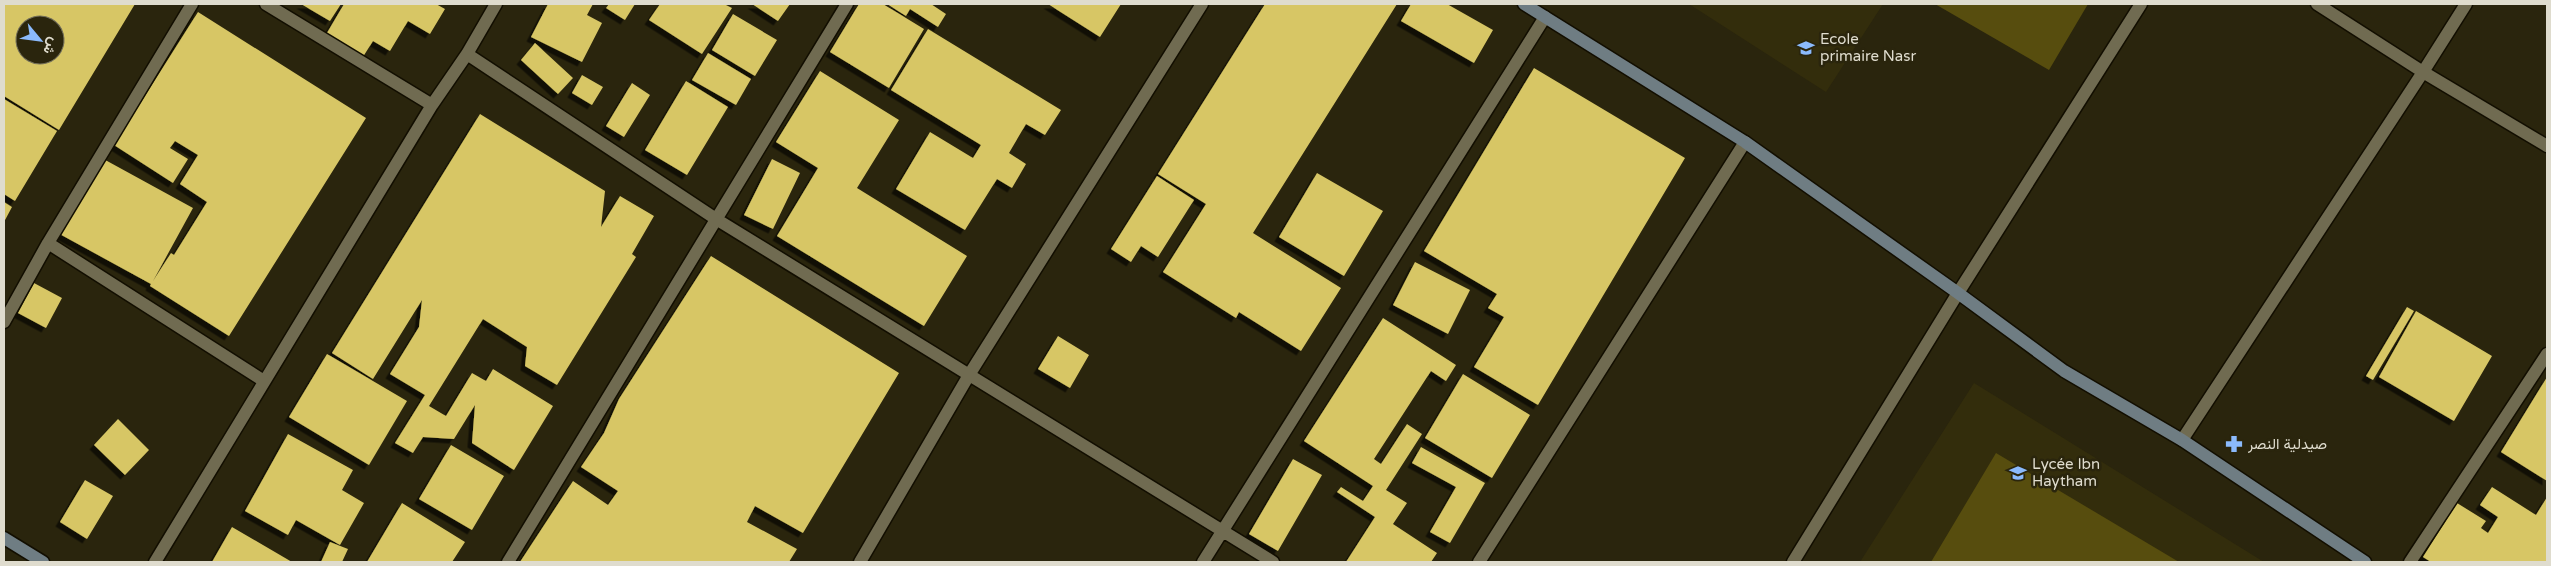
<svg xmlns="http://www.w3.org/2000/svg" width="2551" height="566" viewBox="0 0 2551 566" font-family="'Varela Round',Vazirmatn,sans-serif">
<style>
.built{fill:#332d0c}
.grass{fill:#574d0e}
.building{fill:#d7c665;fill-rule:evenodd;filter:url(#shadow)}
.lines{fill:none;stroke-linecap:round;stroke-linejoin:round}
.street-casing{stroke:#120e00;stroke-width:15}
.secondary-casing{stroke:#120e00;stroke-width:15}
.street{stroke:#706b51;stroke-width:12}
.secondary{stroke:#6f7d83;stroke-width:12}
.labels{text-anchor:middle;stroke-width:5;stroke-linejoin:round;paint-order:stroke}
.poi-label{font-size:15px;fill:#dfdcce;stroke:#2a250d;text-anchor:start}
</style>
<defs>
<filter id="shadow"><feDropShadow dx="-4.5" dy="4.5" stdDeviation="0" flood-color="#0009"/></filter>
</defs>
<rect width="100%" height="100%" fill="#2a250d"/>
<!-- built -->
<path class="built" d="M 1689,4 L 1883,4 L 1826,92 Z
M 1974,383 L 2264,562 L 1860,562 Z"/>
<!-- grass -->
<path class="grass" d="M 1935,4 L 2088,4 L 2049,70 Z
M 1996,453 L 2179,562 L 1931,562 Z"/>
<!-- building -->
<path class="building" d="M 4,4 L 135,4 L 59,130 L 4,96 ZM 25,25 L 55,25 L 55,55 L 25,55 Z
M 301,4 L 341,4 L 330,21 Z
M 344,4 L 436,4 L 445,9 L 430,34 L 408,21 L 390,51 L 373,41 L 361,60 L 324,38 Z
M 548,4 L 593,4 L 587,15 L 602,23 L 582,62 L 531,37 Z
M 609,4 L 635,4 L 625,20 L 606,8 Z
M 660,4 L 724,4 L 732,8 L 702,54 L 649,20 Z
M 752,4 L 790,4 L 778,21 Z
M 859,4 L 883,4 L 924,29 L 889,88 L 830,52 Z
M 887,4 L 931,4 L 946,14 L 938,27 L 910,9 L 906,16 Z
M 1048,4 L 1121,4 L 1100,37 Z
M 1265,4 L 1397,4 L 1253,233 L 1341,288 L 1301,351 L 1239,312 L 1236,318 L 1163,272 L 1206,204 L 1158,174 Z
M 1411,4 L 1447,4 L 1493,30 L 1474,63 L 1401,21 Z
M 198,12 L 366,118 L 229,336 L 150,286 L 151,284 L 56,232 L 98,156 L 193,208 L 153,281 L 171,253 L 174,255 L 207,202 L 180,184 L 198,155 L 175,141 L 170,148 L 188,159 L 173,183 L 114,145 Z
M 733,14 L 777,40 L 755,76 L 712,50 Z
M 928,29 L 1061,110 L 1045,135 L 1026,124 L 1009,153 L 1026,164 L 1012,188 L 997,179 L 965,230 L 896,189 L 930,132 L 973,158 L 981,145 L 891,90 Z
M 535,43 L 573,78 L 558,94 L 521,60 Z
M 708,53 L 751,79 L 736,105 L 692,80 Z
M 1534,68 L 1685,158 L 1538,405 L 1474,367 L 1504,317 L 1488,308 L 1497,294 L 1424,251 Z
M 820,71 L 899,120 L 857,188 L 967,256 L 924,326 L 777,236 L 818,168 L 776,142 Z
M 582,75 L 603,87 L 592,105 L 572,93 Z
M 686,81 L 728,107 L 687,175 L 645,150 Z
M 632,83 L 650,95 L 624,137 L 606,126 Z
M 4,99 L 57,131 L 15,201 L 4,194 Z
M 480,114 L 605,191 L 601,227 L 620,196 L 654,216 L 632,254 L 636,257 L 557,385 L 525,366 L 527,347 L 483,319 L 429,406 L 446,416 L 472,373 L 486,381 L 493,369 L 553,406 L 514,470 L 472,443 L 475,405 L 454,439 L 423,437 L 413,453 L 395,443 L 425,395 L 390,374 L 419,327 L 422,300 L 373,379 L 332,353 Z
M 772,159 L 800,173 L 773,229 L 744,215 Z
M 1317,173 L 1383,211 L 1344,276 L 1279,237 Z
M 1157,176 L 1194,200 L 1158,257 L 1141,246 L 1131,262 L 1111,249 Z
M 4,202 L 12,207 L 4,222 Z
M 711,256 L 899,373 L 803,533 L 755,506 L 747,522 L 797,549 L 789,562 L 520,562 L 573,481 L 608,505 L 618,491 L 581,467 L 604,433 L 619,399 Z
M 1415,262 L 1470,290 L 1448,334 L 1393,305 Z
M 34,283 L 62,298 L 46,328 L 18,313 Z
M 2407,307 L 2414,311 L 2373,380 L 2366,376 Z
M 2416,311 L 2492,356 L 2454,421 L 2379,377 Z
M 1383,318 L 1456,365 L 1446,381 L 1431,371 L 1374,459 L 1381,464 L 1407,424 L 1422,434 L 1386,490 L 1407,503 L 1393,524 L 1437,553 L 1431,562 L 1346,562 L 1375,517 L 1337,492 L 1341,487 L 1363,501 L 1373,486 L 1304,441 Z
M 1058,336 L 1089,355 L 1070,388 L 1038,369 Z
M 327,354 L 407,401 L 369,465 L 289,417 Z
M 1463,374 L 1530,415 L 1492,478 L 1425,438 Z
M 2547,377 L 2547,481 L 2501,452 Z
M 118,419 L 149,450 L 125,475 L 94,445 Z
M 288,434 L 353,470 L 342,490 L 364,503 L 340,545 L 296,520 L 288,535 L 245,511 Z
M 451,445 L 504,476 L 472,530 L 419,499 Z
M 1421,447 L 1485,483 L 1450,543 L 1430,532 L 1456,487 L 1412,463 Z
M 1293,459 L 1322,475 L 1278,551 L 1249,534 Z
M 85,480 L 113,496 L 87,539 L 60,522 Z
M 2492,487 L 2536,515 L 2547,497 L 2547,562 L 2431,562 L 2423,557 L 2457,503 L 2486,521 L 2481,528 L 2488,533 L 2498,517 L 2480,505 Z
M 402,503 L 465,542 L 452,562 L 367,562 Z
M 232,527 L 292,562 L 212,562 Z
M 330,542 L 348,549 L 342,562 L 321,562 Z"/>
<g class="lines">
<!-- street casing -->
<g class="street-casing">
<path id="street" d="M 266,4 L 432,105
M 2317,4 L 2423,72 L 2547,146
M 467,54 L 716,219 L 1273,562
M 48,243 L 264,381
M 4,322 L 48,243 L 192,4
M 2182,440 L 2423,72 L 2466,4
M 155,562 L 432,105 L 467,54 L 496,4
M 508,562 L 847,4
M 860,562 L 969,375 L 1202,4
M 1203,562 L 1545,17
M 1479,562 L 1745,142
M 1793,562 L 1958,293 L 2141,4
M 2410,562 L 2547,354"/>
</g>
<!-- secondary casing -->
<g class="secondary-casing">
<path id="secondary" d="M 1524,4 L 1745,142 L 1958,293 L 2064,371 L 2182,440 L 2365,562
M 4,538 L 43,562"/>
</g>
<!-- street -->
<use href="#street" class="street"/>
<!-- secondary -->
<use href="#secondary" class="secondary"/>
</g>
<!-- icons -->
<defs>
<g id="school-bare" transform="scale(1.35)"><path d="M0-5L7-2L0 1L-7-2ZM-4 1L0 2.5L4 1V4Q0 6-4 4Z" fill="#8bbafc" stroke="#2a250d" stroke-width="2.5" paint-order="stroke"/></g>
<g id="pharmacy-bare" transform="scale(1.35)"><path d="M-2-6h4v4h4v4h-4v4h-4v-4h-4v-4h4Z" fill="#8bbafc" stroke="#2a250d" stroke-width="2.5" paint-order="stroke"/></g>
</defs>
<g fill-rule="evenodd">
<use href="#school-bare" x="1806" y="48"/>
<use href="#pharmacy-bare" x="2234" y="444"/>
<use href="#school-bare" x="2018" y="473"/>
</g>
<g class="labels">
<!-- poi labels -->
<g class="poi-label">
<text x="1820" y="44">Ecole<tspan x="1820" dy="17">primaire Nasr</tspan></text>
<text x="2248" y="449">صيدلية النصر</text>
<text x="2032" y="469">Lycée Ibn<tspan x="2032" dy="17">Haytham</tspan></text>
</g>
</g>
<!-- border -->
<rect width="2551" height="566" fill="none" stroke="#dfdcce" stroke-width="10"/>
<!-- north arrow -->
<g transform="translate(40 40) rotate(119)"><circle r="24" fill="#2a250d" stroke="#726e5a"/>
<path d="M0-4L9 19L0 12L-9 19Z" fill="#8bbafc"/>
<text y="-8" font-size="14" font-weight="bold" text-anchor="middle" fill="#dfdcce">ش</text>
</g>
</svg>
